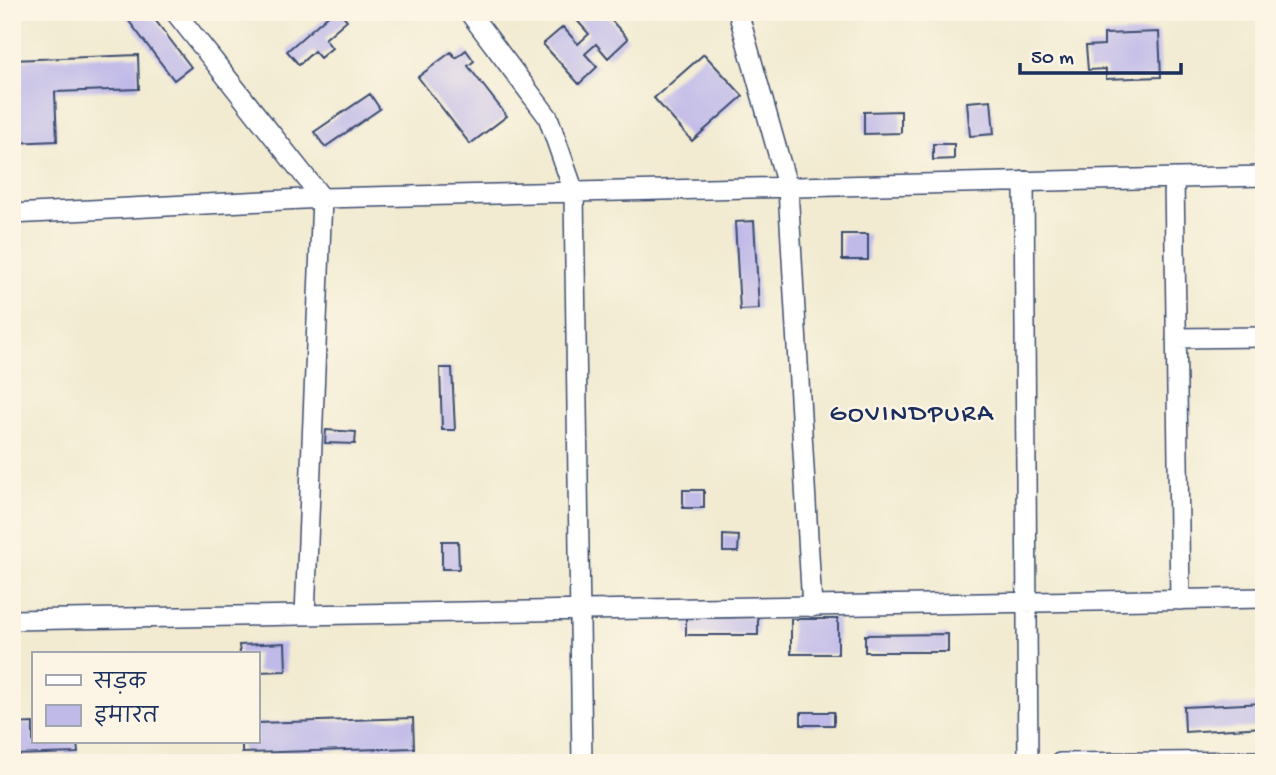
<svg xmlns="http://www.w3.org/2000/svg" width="1276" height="775" viewBox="0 0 1276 775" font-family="'Gochi Hand','Playpen Sans Deva',sans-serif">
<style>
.building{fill:#c0bae9}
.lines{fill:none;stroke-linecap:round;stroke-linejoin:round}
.minor-casing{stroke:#3b4b6f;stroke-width:22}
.minor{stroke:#fff;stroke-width:19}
.labels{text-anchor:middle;stroke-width:5;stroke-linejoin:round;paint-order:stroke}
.neighbourhood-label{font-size:26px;letter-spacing:2px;fill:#1b2f5e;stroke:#fcf5e5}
</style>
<rect width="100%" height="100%" fill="#fcf5e5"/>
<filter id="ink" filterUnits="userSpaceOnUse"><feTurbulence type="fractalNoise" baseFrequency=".0143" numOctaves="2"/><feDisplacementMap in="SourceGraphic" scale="14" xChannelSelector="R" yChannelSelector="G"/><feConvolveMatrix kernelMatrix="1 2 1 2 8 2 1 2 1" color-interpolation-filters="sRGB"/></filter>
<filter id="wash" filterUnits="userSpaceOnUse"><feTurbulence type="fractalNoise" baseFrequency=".00686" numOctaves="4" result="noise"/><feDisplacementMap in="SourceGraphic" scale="28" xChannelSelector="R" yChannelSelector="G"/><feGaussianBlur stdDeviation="1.57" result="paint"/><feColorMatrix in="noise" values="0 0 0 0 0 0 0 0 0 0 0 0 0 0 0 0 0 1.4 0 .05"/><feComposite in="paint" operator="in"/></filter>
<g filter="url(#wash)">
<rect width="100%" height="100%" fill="#f2ebd2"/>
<g id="blocks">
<!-- building -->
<path class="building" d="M 122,12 L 149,12 L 191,67 L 174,80 Z
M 332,12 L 340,12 L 347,20 L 325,39 L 332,48 L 320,58 L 314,51 L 299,65 L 287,51 Z
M 579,12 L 604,12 L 628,39 L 608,58 L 596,44 L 585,54 L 597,67 L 579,84 L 543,44 L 563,27 L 578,44 L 589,34 L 574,17 Z
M 1159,32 L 1161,77 L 1106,79 L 1106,69 L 1088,70 L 1086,46 L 1104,45 L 1104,34 Z
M 466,50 L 474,61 L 468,66 L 507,116 L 470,144 L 418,77 L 451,52 L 456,58 Z
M 704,54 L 743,96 L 692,141 L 654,98 Z
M 138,55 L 139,89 L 55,92 L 57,141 L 12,143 L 12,60 Z
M 370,94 L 380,109 L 325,147 L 314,132 Z
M 991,100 L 994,134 L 970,136 L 967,102 Z
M 901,111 L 901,133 L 864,134 L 864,112 Z
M 933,144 L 954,144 L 954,159 L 933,160 Z
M 754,221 L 759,309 L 740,310 L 735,222 Z
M 842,234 L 868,234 L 868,260 L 842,260 Z
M 440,368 L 452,368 L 455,430 L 442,430 Z
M 326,430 L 356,432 L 355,444 L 325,443 Z
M 683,490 L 704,490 L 704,508 L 683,508 Z
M 723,535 L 739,536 L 738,552 L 723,552 Z
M 442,541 L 458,541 L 459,569 L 442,569 Z
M 758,617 L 758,635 L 686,635 L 686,618 Z
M 791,619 L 838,619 L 838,654 L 791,654 Z
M 948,634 L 948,652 L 865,652 L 865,635 Z
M 285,643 L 286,671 L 257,672 L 257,654 L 240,654 L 239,645 Z
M 1264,703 L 1264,727 L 1185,732 L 1184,707 Z
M 801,712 L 834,712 L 834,725 L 801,725 Z
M 413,718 L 414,748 L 242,753 L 242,742 L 257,742 L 257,723 Z
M 33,723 L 33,742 L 77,742 L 78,753 L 12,755 L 12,724 Z"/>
</g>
</g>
<g filter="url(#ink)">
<use href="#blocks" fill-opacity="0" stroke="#3b4b6f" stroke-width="2"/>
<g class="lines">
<!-- minor casing -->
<g class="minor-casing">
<path id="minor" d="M 175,12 L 322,198 L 305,615
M 469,12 L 548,117 L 574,192 L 582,763
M 738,12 L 788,189 L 812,607
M 1174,178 L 1180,600
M 1024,181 L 1028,763
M 12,214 L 322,198 L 1264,176
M 1176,338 L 1264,337
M 12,620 L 1264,598
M 1060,763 L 1264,761"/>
</g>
<!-- minor -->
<use href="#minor" class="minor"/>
</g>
</g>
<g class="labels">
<!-- neighbourhood labels -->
<g class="neighbourhood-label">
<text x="912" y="420">GOVINDPURA</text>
</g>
</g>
<!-- margin -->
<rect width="1276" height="775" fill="none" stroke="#fcf5e5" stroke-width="42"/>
<!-- legend -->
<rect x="32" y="652" width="228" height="91" fill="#fcf5e5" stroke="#a2a6af" stroke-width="2"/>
<rect x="46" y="675" width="35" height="10" fill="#ffffff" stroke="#a2a6af" stroke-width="2"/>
<text x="94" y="688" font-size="21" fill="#1b2f5e">सड़क</text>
<rect x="46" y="705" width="35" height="21" fill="#c0bae9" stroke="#a2a6af" stroke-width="2"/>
<text x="94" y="722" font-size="21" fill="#1b2f5e">इमारत</text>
<!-- scale -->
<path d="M1020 63v10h161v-10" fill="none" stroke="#1b2f5e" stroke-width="3.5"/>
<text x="1031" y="63" font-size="21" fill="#1b2f5e" stroke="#fcf5e5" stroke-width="5" paint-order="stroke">50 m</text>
</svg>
